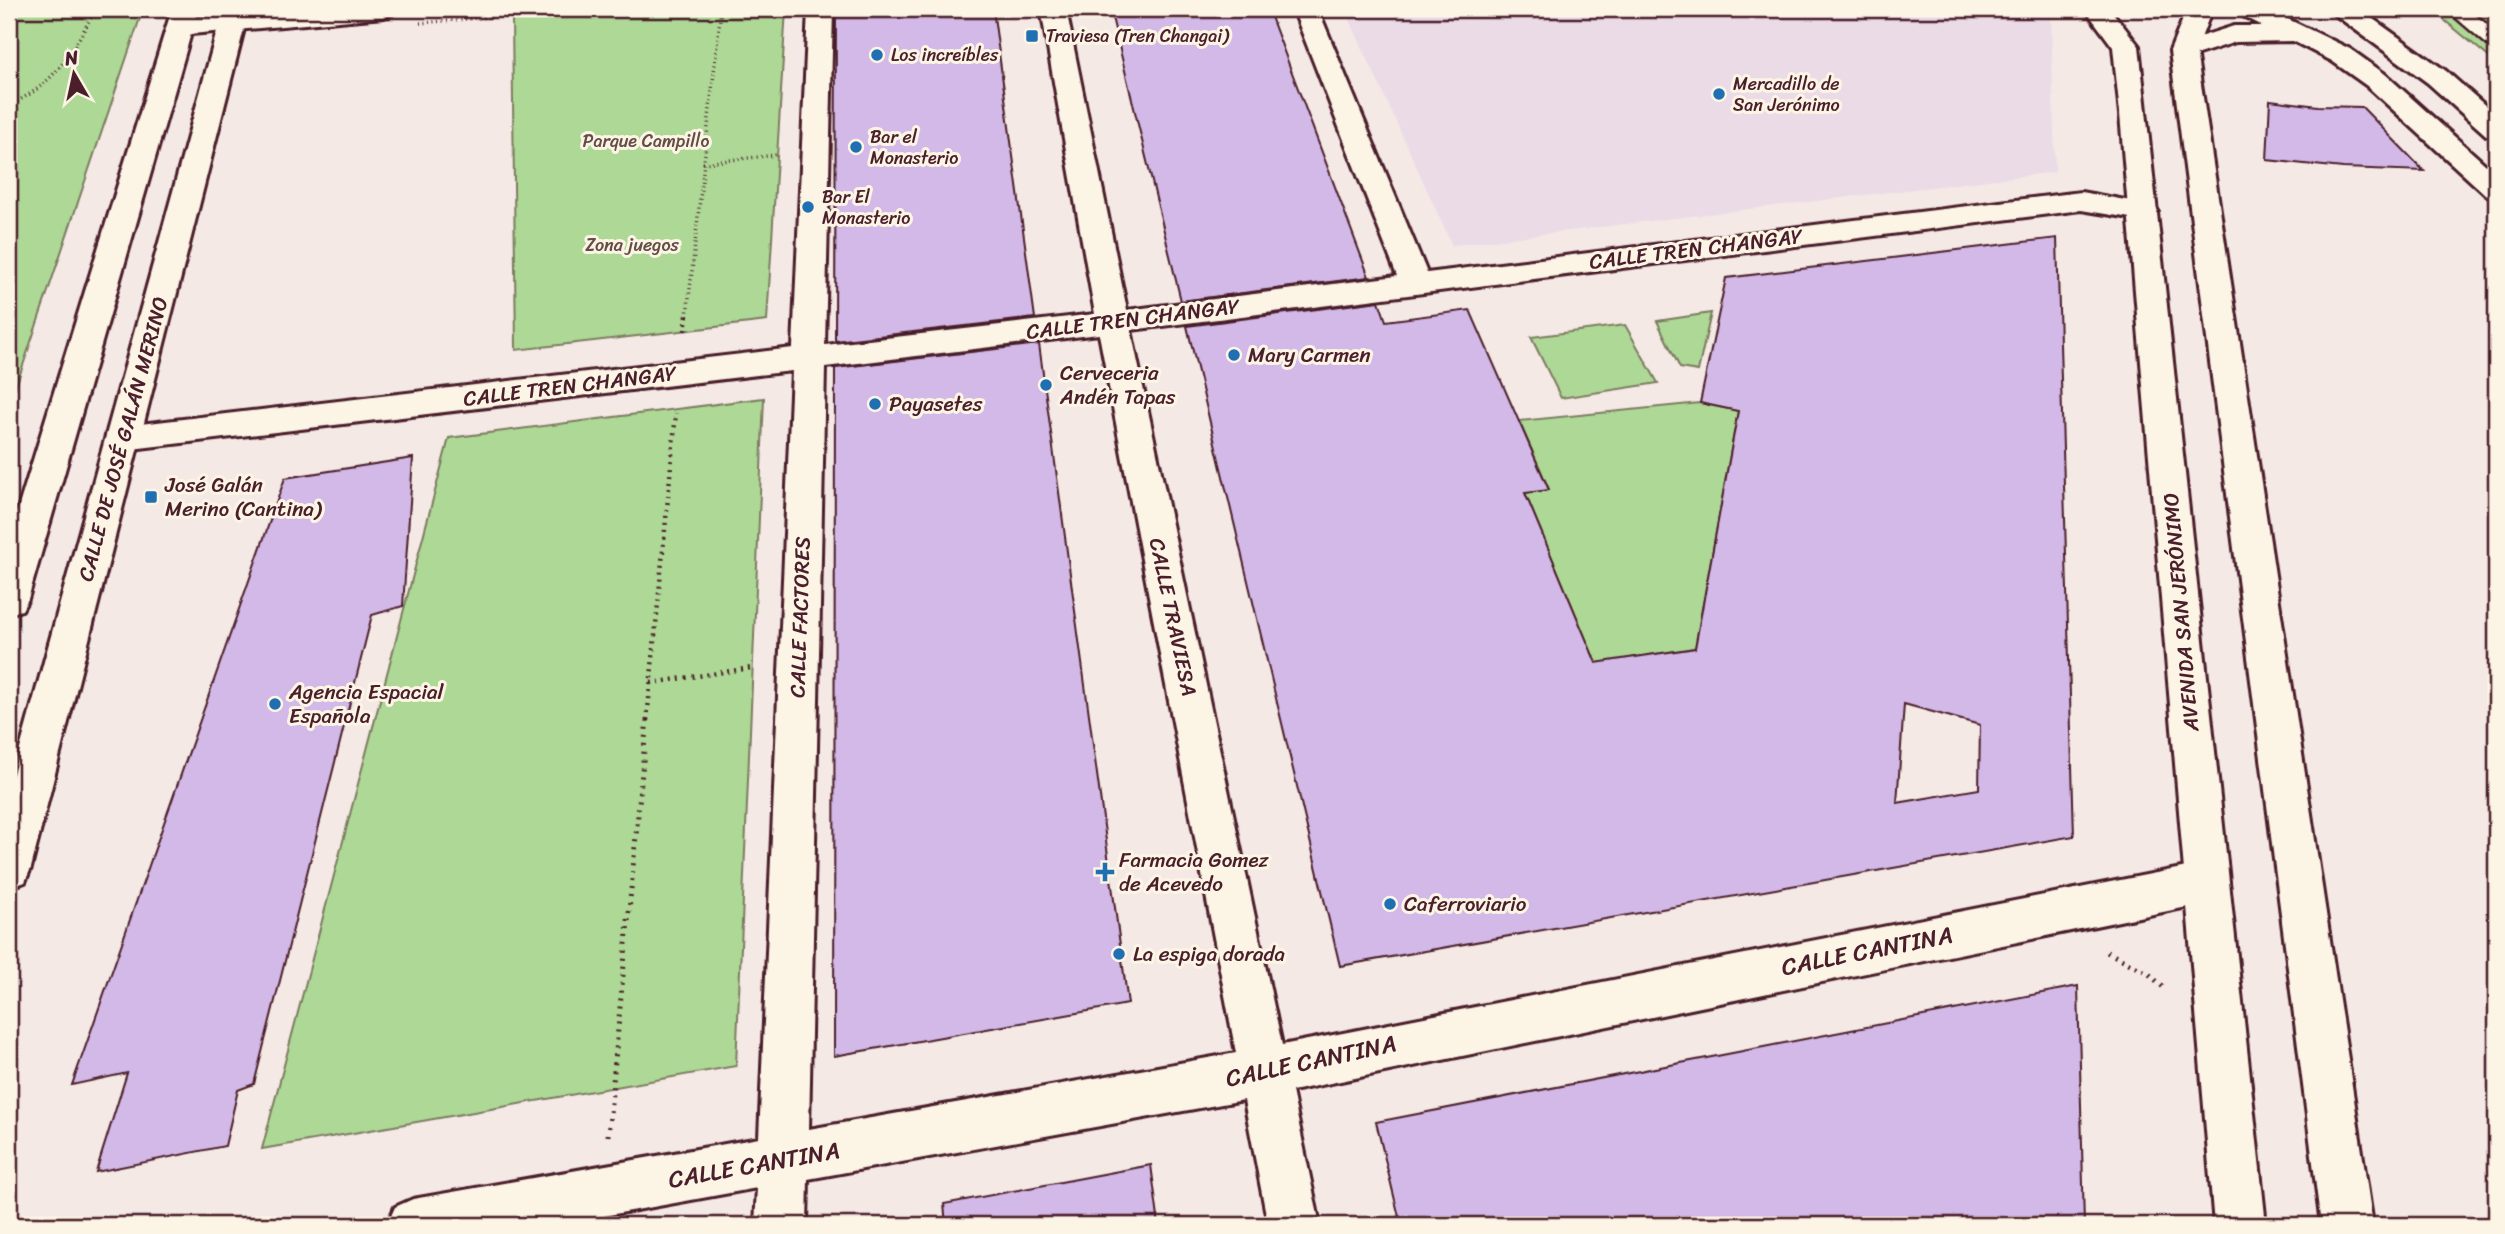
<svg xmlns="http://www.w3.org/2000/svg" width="2505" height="1234" viewBox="0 0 2505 1234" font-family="Sriracha,sans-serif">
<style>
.built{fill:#eadbe6}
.green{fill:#add896;stroke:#7c7c60;stroke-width:2}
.building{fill:#d3b9e7;stroke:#4a1f2b;stroke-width:2;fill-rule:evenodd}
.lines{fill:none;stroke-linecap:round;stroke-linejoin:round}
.lane-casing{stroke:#4a1f2b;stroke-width:5}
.street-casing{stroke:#4a1f2b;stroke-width:6}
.secondary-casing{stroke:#4a1f2b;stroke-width:6}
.primary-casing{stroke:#4a1f2b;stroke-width:6}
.path-far2{stroke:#4a1f2b;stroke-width:3.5;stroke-dasharray:1 3.5;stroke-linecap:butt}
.path-far1{stroke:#4a1f2b;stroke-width:4.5;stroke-dasharray:2 5;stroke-linecap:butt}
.path{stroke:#4a1f2b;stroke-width:5;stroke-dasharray:2 6;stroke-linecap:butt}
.lane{fill:#fcf5e5;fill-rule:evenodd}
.street{fill:#fcf5e5;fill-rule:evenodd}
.secondary{fill:#fcf5e5;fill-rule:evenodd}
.primary{fill:#fcf5e5;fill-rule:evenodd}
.poi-dot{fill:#1f6fb2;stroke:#fcf5e5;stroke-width:2.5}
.labels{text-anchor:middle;stroke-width:6;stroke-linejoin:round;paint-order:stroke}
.far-poi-label{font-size:18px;fill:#4a1f2b;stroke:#fcf5e5;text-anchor:start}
.far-park-label{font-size:18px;fill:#634d46;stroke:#fcf5e5}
.street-label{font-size:21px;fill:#4a1f2b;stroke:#fcf5e5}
.poi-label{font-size:21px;fill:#4a1f2b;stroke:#fcf5e5;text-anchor:start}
.near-street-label{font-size:24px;fill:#4a1f2b;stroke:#fcf5e5}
</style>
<rect width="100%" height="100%" fill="#f4e9e5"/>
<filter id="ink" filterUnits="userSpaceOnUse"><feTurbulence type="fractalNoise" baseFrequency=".0143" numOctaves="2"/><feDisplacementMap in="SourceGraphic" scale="14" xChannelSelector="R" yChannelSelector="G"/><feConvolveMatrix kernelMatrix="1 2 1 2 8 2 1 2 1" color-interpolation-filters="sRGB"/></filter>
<g filter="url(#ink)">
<!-- built -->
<path class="built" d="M 1345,9 L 2025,9 L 2051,17 L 2055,172 L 1452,245 Z"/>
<!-- green -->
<path class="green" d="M 9,9 L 143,9 L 9,407 Z
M 632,9 L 786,9 L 767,321 L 516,350 L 512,19 Z
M 2431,9 L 2496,9 L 2496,63 Z
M 1711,313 L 1698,371 L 1680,368 L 1657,321 Z
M 1625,325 L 1658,383 L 1561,398 L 1531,337 Z
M 764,398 L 736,1066 L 262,1149 L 449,438 Z
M 1700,403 L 1738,411 L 1695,648 L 1596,663 L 1525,493 L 1549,489 L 1519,421 Z"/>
<!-- building -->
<path class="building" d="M 836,9 L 993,9 L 1035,318 L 835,341 Z
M 1110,9 L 1268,9 L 1369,277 L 1181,301 Z
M 2270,100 L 2318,106 L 2362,107 L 2424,171 L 2343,168 L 2267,160 Z
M 2057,238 L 2074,836 L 1340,966 L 1187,326 L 1379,301 L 1386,321 L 1470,310 L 1549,490 L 1525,493 L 1596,663 L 1695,648 L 1738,411 L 1700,403 L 1726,278 ZM 1904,704 L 1980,725 L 1979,789 L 1897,803 Z
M 1039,344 L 1128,1004 L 834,1056 L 835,368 Z
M 413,458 L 403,606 L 372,615 L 254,1084 L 238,1090 L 225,1146 L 96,1172 L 127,1073 L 72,1085 L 285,478 Z
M 2078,986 L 2084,1225 L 1401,1225 L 1376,1122 Z
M 1151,1165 L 1159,1225 L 946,1225 L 944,1204 Z"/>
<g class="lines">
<!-- lane casing -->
<g class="lane-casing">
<path id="lane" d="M 2446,9 L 2468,9 L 2496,32 L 2496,48 L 2489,46 Z"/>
</g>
<!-- street casing -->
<g class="street-casing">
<path id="street" d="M 301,9 L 397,9 L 393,14 L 384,17 L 180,35 L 171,32 L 167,27 L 171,22 L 180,19 Z
M 808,9 L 833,9 L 825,345 L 1095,314 L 1041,9 L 1066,9 L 1127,310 L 1397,276 L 1293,9 L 1318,9 L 1427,273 L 2081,192 L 2153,205 L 2158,211 L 2153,217 L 2143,220 L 2081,210 L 1131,330 L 1282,1045 L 2207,863 L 2223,869 L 2229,883 L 2223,897 L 2207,903 L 1292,1091 L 1320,1225 L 1268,1225 L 1244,1100 L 808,1179 L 807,1225 L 755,1225 L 757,1188 L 554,1225 L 387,1225 L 395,1207 L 413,1199 L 759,1138 L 792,371 L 123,450 L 111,447 L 106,438 L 111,429 L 123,426 L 793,348 ZM 1099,334 L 1236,1053 L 809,1129 L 825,367 Z"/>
</g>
<!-- secondary casing -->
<g class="secondary-casing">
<path id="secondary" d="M 172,9 L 198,9 L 28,599 L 22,610 L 9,614 L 9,538 Z
M 223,9 L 249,9 L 31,868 L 25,882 L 9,888 L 9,789 Z
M 2236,9 L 2267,9 L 2350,49 L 2385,74 L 2496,174 L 2496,198 L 2486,195 L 2367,86 L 2332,61 L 2293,41 L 2236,42 L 2183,59 L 2174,57 L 2170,51 L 2174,45 L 2234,26 L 2263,26 L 2239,14 Z
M 2331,9 L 2359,9 L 2446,71 L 2496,115 L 2496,137 L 2486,135 L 2428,83 L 2334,14 Z"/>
</g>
<!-- primary casing -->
<g class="primary-casing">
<path id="primary" d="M 2085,9 L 2110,9 L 2139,46 L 2266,1225 L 2214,1225 L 2120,114 L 2113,47 Z
M 2187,9 L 2212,9 L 2196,51 L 2373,1225 L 2321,1225 L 2170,51 Z"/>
</g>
<!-- path-far2 -->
<path class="path-far2" d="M 420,23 L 581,9
M 9,105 C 57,84 71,52 96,9
M 703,163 L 776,155
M 687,316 L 721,9"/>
<!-- path-far1 -->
<path class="path-far1" d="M 685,331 L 687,315
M 651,683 L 751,668
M 647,720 L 676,413"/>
<!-- path -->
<path class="path" d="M 2107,952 L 2148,973 L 2164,988
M 608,1136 L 647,718"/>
<!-- lane -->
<use href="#lane" class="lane"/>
<!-- street -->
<use href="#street" class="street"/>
<!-- secondary -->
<use href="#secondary" class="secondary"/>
<!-- primary -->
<use href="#primary" class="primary"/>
</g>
</g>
<!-- markers -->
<g class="poi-dot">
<rect x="1025" y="29" width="14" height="14" rx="3.5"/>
<circle cx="877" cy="55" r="7"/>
<circle cx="1719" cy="94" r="7"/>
<circle cx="856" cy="147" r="7"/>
<circle cx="808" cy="207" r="7"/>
<circle cx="1234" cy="355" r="7"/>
<circle cx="1046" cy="385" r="7"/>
<circle cx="875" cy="404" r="7"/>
<rect x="144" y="490" width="14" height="14" rx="3.5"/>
<circle cx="275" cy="704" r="7"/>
<path d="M1101.5 861.5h7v7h7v7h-7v7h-7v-7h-7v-7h7z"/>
<circle cx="1390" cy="904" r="7"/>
<circle cx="1119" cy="954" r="7"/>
</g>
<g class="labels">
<!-- far-poi labels -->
<g class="far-poi-label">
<text x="1046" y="42">Traviesa (Tren Changai)</text>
<text x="891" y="61">Los increíbles</text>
<text x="1733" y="90">Mercadillo de<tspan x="1733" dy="21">San Jerónimo</tspan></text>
<text x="870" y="143">Bar el<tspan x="870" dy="21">Monasterio</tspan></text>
<text x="822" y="203">Bar El<tspan x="822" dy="21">Monasterio</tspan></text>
</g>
<!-- far-park labels -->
<g class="far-park-label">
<text x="646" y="147">Parque Campillo</text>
<text x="632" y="251">Zona juegos</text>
</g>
<!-- street labels -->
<g class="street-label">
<text transform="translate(1696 249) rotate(-7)" y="7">CALLE TREN CHANGAY</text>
<text transform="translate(1133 319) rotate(-7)" y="7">CALLE TREN CHANGAY</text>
<text transform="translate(570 386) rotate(-7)" y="7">CALLE TREN CHANGAY</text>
<text transform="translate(123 439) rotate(-75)" y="7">CALLE DE JOSÉ GALÁN MERINO</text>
<text transform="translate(2181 612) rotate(-95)" y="7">AVENIDA SAN JERÓNIMO</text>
<text transform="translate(800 617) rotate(-88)" y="7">CALLE FACTORES</text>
<text transform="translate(1173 617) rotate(78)" y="7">CALLE TRAVIESA</text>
</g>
<!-- poi labels -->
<g class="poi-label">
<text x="1248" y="362">Mary Carmen</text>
<text x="1060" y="380">Cerveceria<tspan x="1060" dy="24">Andén Tapas</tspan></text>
<text x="889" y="411">Payasetes</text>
<text x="165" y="492">José Galán<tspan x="165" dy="24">Merino (Cantina)</tspan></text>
<text x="289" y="699">Agencia Espacial<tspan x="289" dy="24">Española</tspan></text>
<text x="1119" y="867">Farmacia Gomez<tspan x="1119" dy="24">de Acevedo</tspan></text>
<text x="1404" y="911">Caferroviario</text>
<text x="1133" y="961">La espiga dorada</text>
</g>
<!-- near-street labels -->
<g class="near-street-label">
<text transform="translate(1867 951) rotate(-11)" y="8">CALLE CANTINA</text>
<text transform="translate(1311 1061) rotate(-12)" y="8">CALLE CANTINA</text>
<text transform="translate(754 1165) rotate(-10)" y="8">CALLE CANTINA</text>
</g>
</g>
<!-- margin -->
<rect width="2505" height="1234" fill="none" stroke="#fcf5e5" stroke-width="35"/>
<rect x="18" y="18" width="2470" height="1199" fill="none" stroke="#4a1f2b" stroke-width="2.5" filter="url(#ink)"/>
<!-- north arrow -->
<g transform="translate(74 74) rotate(351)" stroke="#fcf5e5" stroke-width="5" paint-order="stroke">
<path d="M0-5L12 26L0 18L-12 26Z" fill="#4a1f2b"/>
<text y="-10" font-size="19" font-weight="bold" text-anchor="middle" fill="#4a1f2b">N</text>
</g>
</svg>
